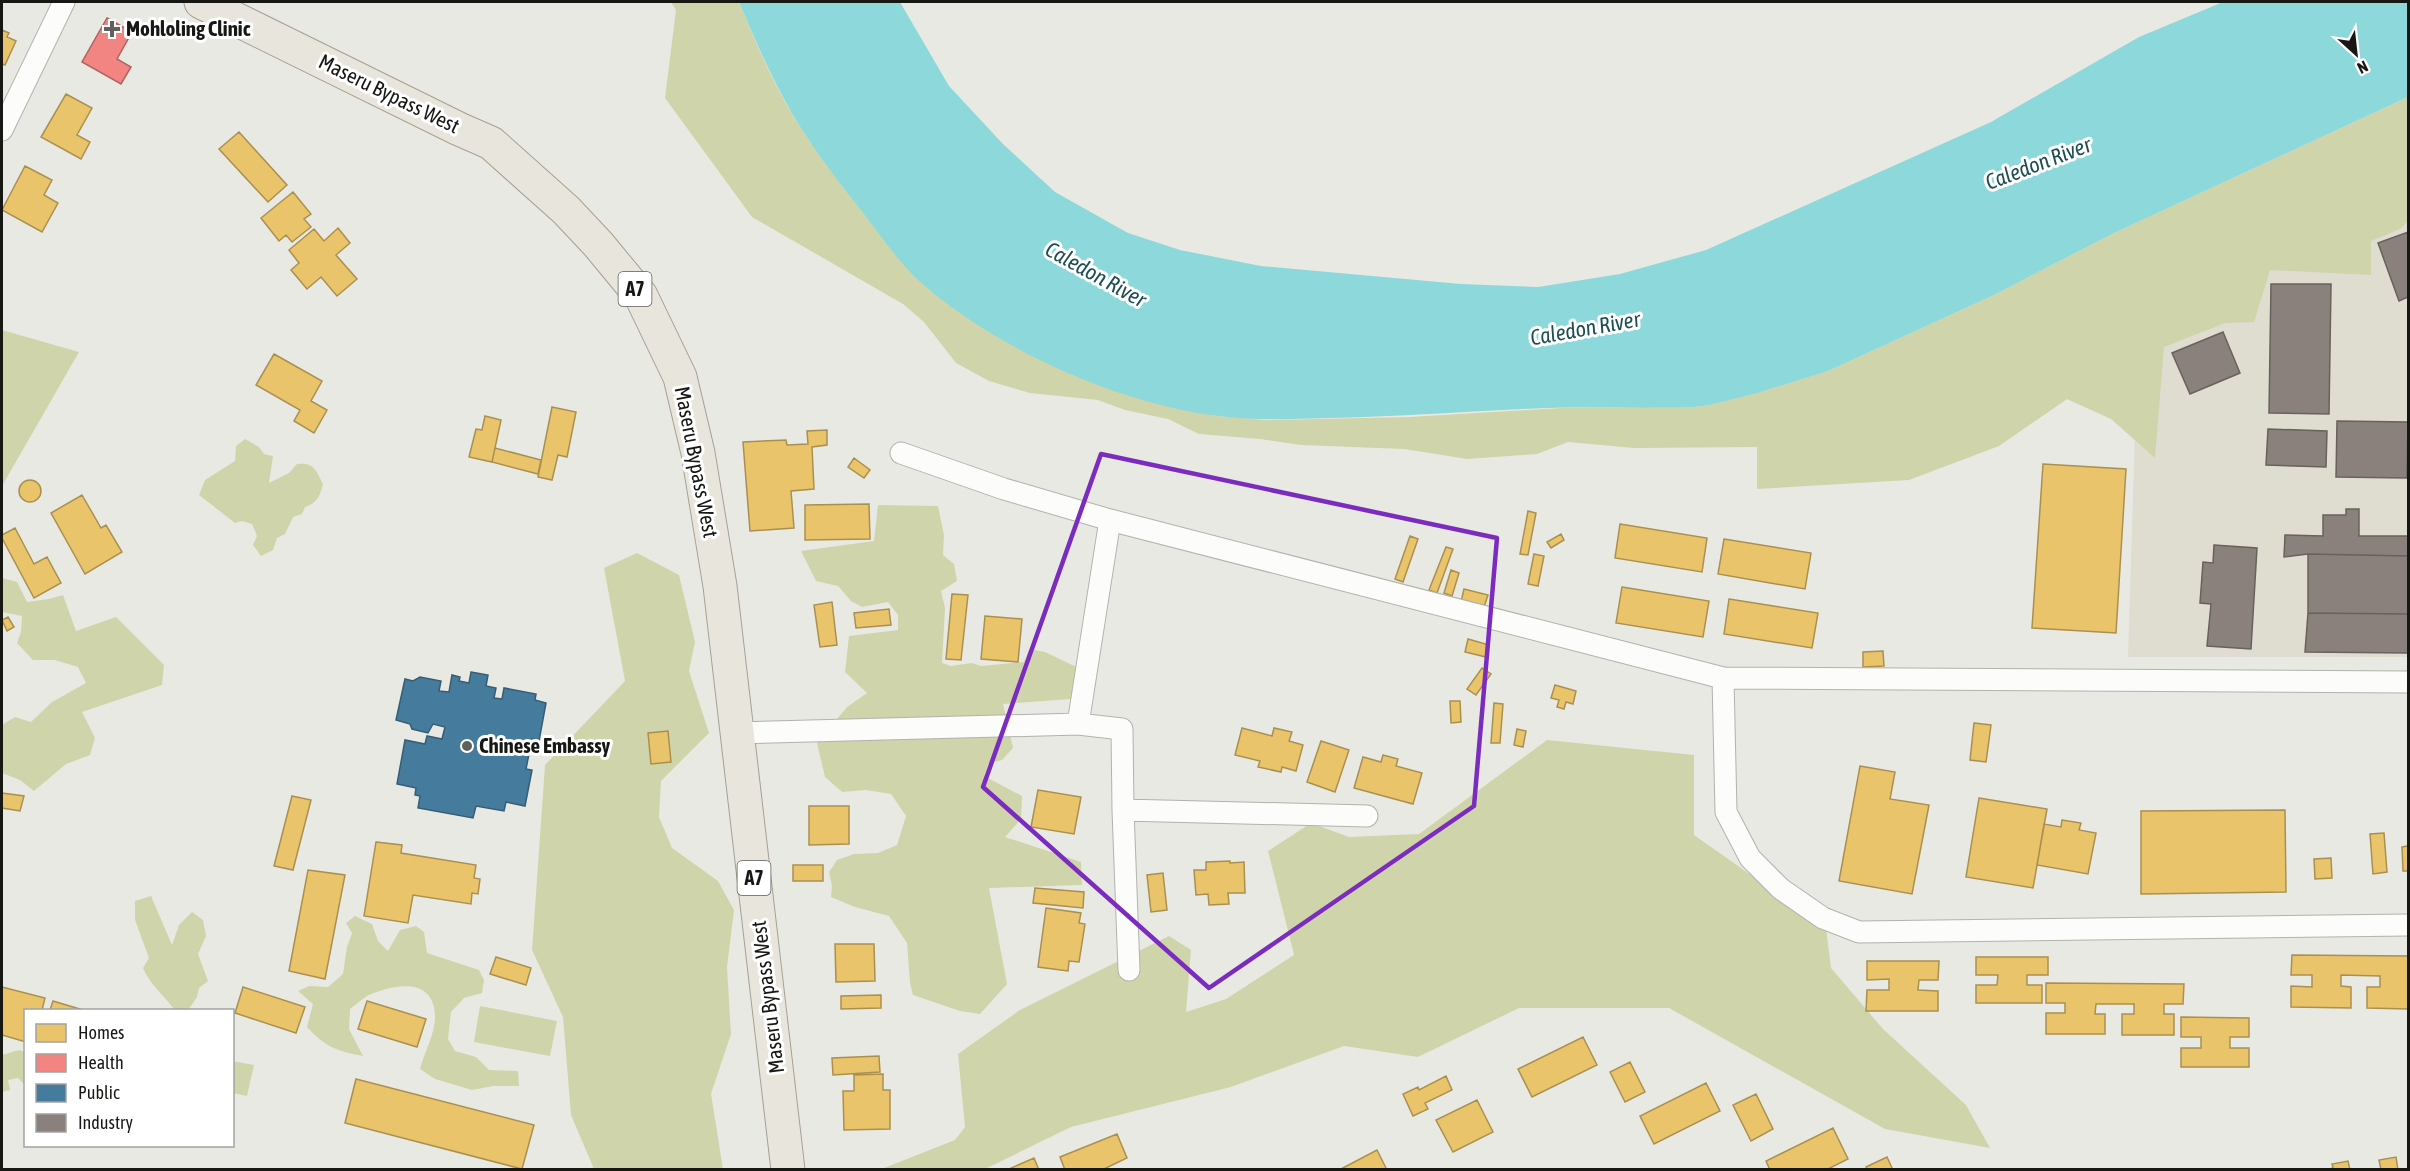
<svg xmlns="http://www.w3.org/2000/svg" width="2410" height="1171" viewBox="0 0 2410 1171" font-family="'Asap Condensed',sans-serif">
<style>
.built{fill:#deddd0}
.green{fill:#d0d4ab}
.water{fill:#8dd8db}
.homes{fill:#e9c46a;stroke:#aa9050;stroke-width:1.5}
.health{fill:#f28482;stroke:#b06361;stroke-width:1.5}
.public{fill:#457b9d;stroke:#375d74;stroke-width:1.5}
.industry{fill:#8a817c;stroke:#68615c;stroke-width:1.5}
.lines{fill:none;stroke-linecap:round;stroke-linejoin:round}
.minor-casing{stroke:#b2b2ae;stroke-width:23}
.primary-casing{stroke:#a6a091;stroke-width:35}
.minor{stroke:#fcfcfb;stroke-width:21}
.primary{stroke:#e8e5dd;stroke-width:33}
.marked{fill:none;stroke:#7b2cbf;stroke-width:4.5;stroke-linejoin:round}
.poi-dot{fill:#60605c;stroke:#fff;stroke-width:2}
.labels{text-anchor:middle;stroke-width:6;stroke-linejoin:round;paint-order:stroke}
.shield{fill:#fff;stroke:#5d5d5a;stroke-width:1.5}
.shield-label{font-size:20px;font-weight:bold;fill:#171713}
.poi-label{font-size:21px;font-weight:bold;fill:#171713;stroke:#fff;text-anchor:start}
.street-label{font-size:21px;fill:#171713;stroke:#fff}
.water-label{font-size:22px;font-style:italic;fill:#1e4e51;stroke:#fff}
</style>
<rect width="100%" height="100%" fill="#e9e9e3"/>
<!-- built -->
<path class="built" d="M 2408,161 L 2408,657 L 2128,657 L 2138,334 Z"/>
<!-- green -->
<path class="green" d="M 671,2 L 739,2 C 755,41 772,81 794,117 C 815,150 837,180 861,210 C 887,244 911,273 944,301 L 1216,416 L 1266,420 L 1410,417 L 1561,408 L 1694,407 L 1710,405 L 1758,393 L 1828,371 L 1994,295 L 2114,233 L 2408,97 L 2408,221 L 2400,229 L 2371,241 L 2371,275 L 2270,270 L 2254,322 L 2225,323 L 2164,347 L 2155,458 L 2111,419 L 2067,399 L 1999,446 L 1909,480 L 1757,489 L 1757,447 L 1634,448 L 1568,442 L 1537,454 L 1467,459 L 1404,449 L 1301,445 L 1260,439 L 1199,434 L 1168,419 L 1125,410 L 1098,400 L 1030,393 L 989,381 L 956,363 L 924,322 L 903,304 L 752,217 L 665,98 L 676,10 Z
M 2,330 L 79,352 L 2,486 Z
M 245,439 L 259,447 L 264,454 L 273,456 L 269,483 L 289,473 L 297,464 C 314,462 316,470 323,484 C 320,496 317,503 305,507 L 302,514 L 293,517 L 285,534 L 277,538 L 273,550 L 261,556 L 253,545 L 257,536 L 252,524 L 242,521 L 235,523 L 199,495 L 205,480 L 235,461 L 236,446 Z
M 878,505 L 938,506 L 944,535 L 943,555 L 954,564 L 957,581 L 941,591 L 945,608 L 942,663 L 951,666 L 972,663 L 981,666 L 1024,662 L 1029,649 L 1045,652 L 1085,671 L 1085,698 L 1003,704 L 1013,748 L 1002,760 L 988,764 L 984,776 L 1022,796 L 1021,819 L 1005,837 L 1081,862 L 1082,885 L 989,888 L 1007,984 L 980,1014 L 960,1011 L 913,995 L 910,983 L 907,943 L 889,916 L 855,907 L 831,897 L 832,886 L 829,872 L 837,860 L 854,854 L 878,853 L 897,845 L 906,816 L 891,794 L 866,790 L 842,792 L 825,777 L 817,743 L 847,707 L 867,693 L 845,672 L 849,636 L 898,630 L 898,615 L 888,602 L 862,607 L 851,601 L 838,586 L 816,581 L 801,551 L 874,541 Z
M 637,553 L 679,575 L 695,642 L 689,671 L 709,733 L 661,781 L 659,817 L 672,848 L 718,881 L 734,910 L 727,967 L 731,1034 L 711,1094 L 723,1169 L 594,1169 L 571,1115 L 563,1017 L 532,950 L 545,765 L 625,681 L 604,568 Z
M 2,578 L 17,582 L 27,602 L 49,599 L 63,595 L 76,631 L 116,617 L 164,665 L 162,685 L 82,712 L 95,738 L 90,755 L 66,764 L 34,791 L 20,780 L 2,773 L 2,725 L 15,717 L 31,722 L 52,702 L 86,683 L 78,667 L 55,660 L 33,660 L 17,643 L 21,632 L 22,616 L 2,612 Z
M 1547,740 L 1694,755 L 1694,835 L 1826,928 L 1831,968 L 1883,1029 L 1966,1105 L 1990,1148 L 1885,1129 L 1669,1008 L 1519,1008 L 1418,1057 L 1344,1046 L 1231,1087 L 1071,1127 L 985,1169 L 879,1170 L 955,1140 L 965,1127 L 958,1054 L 1020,1010 L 1169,936 L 1191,950 L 1186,1012 L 1226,999 L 1294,955 L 1268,851 L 1311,823 L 1349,837 L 1419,834 Z
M 151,896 L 172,945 L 179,925 L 192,912 L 203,920 L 206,936 L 198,954 L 208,981 L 199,988 L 197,997 L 189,1009 L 174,1009 C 162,993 151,986 143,968 L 149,958 L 135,920 L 135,901 Z
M 355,916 L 372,924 L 378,941 L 388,951 L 400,930 L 416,926 L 424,932 L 427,953 L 479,970 L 484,980 L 482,993 L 464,998 L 451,1012 L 448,1039 L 455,1051 L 476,1057 L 489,1070 L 518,1071 L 519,1086 L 493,1086 L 472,1090 L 435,1079 L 420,1069 C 424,1053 436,1032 435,1015 C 433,977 395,984 369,995 C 363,998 356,1005 350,1009 L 349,1029 L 363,1056 C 337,1051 325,1047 307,1027 L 313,1004 L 298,991 L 309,986 L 328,987 L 343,974 L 347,947 L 352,933 L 346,923 Z
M 480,1006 L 557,1021 L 550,1056 L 474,1042 Z
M 19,1050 L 25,1052 L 25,1085 L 18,1078 L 8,1080 L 10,1090 L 2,1092 L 2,1055 Z
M 232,1061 L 254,1065 L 247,1096 L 233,1093 Z"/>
<!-- water -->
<path class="water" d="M 739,2 L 900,2 L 949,86 L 1003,144 L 1055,192 L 1128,233 L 1180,250 L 1261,266 L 1461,284 L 1538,287 L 1620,274 L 1706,250 L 1991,122 L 2139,37 L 2223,2 L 2408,2 L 2408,97 L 2114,233 L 1994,295 L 1828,371 L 1758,393 L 1710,405 L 1694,407 C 1637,409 1579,406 1522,409 C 1457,412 1392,417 1327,418 C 1290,419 1254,421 1218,416 C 1116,403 994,348 918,280 C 899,262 883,239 867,218 C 841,185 815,152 793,115 C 772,79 755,40 739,2 Z"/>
<!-- homes -->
<path class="homes" d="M 2,30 L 9,33 L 7,37 L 16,41 L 5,65 L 2,64 Z
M 66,94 L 92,108 L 77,135 L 90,142 L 81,159 L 41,137 Z
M 239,132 L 287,185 L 268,202 L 219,149 Z
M 25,166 L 52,180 L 44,195 L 58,203 L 42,232 L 2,210 Z
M 293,192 L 311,214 L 304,219 L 311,227 L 292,242 L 286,235 L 279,241 L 261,218 Z
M 338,228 L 350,243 L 336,255 L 357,279 L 337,296 L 321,277 L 307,289 L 291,270 L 299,263 L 289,250 L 314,229 L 324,241 Z
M 274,354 L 322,381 L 311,401 L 327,410 L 314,433 L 294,421 L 300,410 L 256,385 Z
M 552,407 L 576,412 L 567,457 L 558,455 L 552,480 L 538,477 Z
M 485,416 L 501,420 L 492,462 L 469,457 L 476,429 L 482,430 Z
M 827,430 L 827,445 L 812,447 L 814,489 L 791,491 L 794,528 L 750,531 L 743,442 L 786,440 L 787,445 L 808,444 L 807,431 Z
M 495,448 L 541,460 L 538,474 L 492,462 Z
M 854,458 L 870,470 L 864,478 L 848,467 Z
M 2043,464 L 2126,469 L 2116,633 L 2032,628 Z
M19 491a11 11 0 1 1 22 0a11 11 0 1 1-22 0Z
M 82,495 L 101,528 L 106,525 L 122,552 L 85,574 L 51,513 Z
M 869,504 L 870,539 L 805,540 L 805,505 Z
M 1528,511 L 1536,513 L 1528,555 L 1520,554 Z
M 1620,524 L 1707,538 L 1702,572 L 1615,558 Z
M 15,528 L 34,564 L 47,557 L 61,583 L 34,598 L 2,538 L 2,535 Z
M 1561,534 L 1564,540 L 1551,548 L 1547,542 Z
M 1410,536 L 1418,539 L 1403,582 L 1395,579 Z
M 1724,539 L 1811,553 L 1805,589 L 1718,574 Z
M 1446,547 L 1453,549 L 1437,593 L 1429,590 Z
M 1534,554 L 1544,556 L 1538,586 L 1528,584 Z
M 1451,570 L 1459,573 L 1452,596 L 1444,593 Z
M 1622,587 L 1709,601 L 1703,637 L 1616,623 Z
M 1464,589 L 1488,595 L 1484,607 L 1461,602 Z
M 952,594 L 968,595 L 961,660 L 946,659 Z
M 1729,599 L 1818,613 L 1812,648 L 1724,634 Z
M 832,602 L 837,645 L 820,647 L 814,605 Z
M 889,609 L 891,625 L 856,628 L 854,613 Z
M 985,616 L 1022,619 L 1018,662 L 981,659 Z
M 8,617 L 14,627 L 7,631 L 2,620 Z
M 1468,639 L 1489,645 L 1486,657 L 1465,652 Z
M 1883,651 L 1884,666 L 1863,667 L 1863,652 Z
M 1482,668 L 1491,674 L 1476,695 L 1467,689 Z
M 1555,685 L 1576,691 L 1573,704 L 1566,702 L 1564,709 L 1557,707 L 1559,700 L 1551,698 Z
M 1450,701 L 1460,701 L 1461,722 L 1451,723 Z
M 1494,703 L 1503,704 L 1500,743 L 1491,743 Z
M 1974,723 L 1991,725 L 1986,762 L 1970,760 Z
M 1242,728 L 1272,736 L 1274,728 L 1292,732 L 1289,741 L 1303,745 L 1296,771 L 1282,767 L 1281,772 L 1258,767 L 1260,761 L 1235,755 Z
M 1517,729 L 1526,731 L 1523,747 L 1514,745 Z
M 668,731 L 671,762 L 651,764 L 648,733 Z
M 1321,741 L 1349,750 L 1335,792 L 1307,782 Z
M 1383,755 L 1398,759 L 1396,766 L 1422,773 L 1413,804 L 1354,788 L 1363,757 L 1381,762 Z
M 1860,766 L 1895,772 L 1890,799 L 1929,805 L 1912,894 L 1839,881 Z
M 1038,790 L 1081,797 L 1074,834 L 1031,827 Z
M 2,793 L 24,796 L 20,811 L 2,808 Z
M 292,796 L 311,800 L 293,870 L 274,866 Z
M 1979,798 L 2047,809 L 2033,888 L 1966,877 Z
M 809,806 L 849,806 L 849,844 L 809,845 Z
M 2285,810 L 2286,892 L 2141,894 L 2141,811 Z
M 2062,820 L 2081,823 L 2079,830 L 2096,833 L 2088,874 L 2037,865 L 2044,824 L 2061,827 Z
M 2384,833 L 2387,872 L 2373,874 L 2370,834 Z
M 376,842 L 402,845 L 401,853 L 476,865 L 474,878 L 480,879 L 478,894 L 472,893 L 471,904 L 413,895 L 408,923 L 364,916 Z
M 2408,846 L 2408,871 L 2403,871 L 2402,847 Z
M 2331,858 L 2332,878 L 2315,879 L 2314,859 Z
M 1230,861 L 1230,863 L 1244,862 L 1245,893 L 1228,893 L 1229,904 L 1209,905 L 1208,894 L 1196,895 L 1194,870 L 1206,870 L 1206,862 Z
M 793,865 L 823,865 L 823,881 L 793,881 Z
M 308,870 L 345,875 L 325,979 L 289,971 Z
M 1163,873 L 1167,910 L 1151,912 L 1147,875 Z
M 1035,888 L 1084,892 L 1083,908 L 1033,903 Z
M 1046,908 L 1081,913 L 1079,923 L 1085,924 L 1079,962 L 1069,961 L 1068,971 L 1038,967 Z
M 835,944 L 874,944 L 875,981 L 836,982 Z
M 2292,955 L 2408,956 L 2408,1009 L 2367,1008 L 2367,987 L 2380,987 L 2380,976 L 2341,975 L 2341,986 L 2351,987 L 2351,1008 L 2291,1007 L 2291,986 L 2312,987 L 2312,975 L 2291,975 Z
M 496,957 L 531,968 L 526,985 L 490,974 Z
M 1976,957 L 2048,957 L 2048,975 L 2027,975 L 2027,985 L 2042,985 L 2042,1003 L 1976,1003 L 1976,985 L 1997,985 L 1998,975 L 1976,975 Z
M 1867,961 L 1939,961 L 1938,980 L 1919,980 L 1918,990 L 1938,991 L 1938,1011 L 1866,1011 L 1867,990 L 1889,990 L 1889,979 L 1867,980 Z
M 2046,983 L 2184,984 L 2183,1004 L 2164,1004 L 2164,1014 L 2174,1014 L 2174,1035 L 2122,1035 L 2122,1014 L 2134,1014 L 2134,1004 L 2096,1004 L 2095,1014 L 2105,1014 L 2105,1034 L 2046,1034 L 2046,1013 L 2065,1013 L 2065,1003 L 2046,1003 Z
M 2,987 L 45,998 L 42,1010 L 26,1010 L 26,1042 L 2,1035 Z
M 243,987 L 305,1007 L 296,1033 L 235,1013 Z
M 881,995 L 881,1008 L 841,1009 L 841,996 Z
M 53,1001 L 83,1010 L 50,1010 Z
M 367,1001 L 426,1019 L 417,1047 L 358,1029 Z
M 2181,1017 L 2249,1018 L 2249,1037 L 2230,1037 L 2230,1048 L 2249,1048 L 2249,1067 L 2181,1067 L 2181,1048 L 2201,1048 L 2201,1037 L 2181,1037 Z
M 1583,1037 L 1597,1065 L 1532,1097 L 1518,1069 Z
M 879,1056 L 880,1072 L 833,1075 L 832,1058 Z
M 1630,1062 L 1645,1092 L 1625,1102 L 1610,1072 Z
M 883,1074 L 883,1090 L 890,1090 L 890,1129 L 844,1130 L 843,1091 L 854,1091 L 854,1075 Z
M 1446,1076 L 1452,1090 L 1425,1103 L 1428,1109 L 1413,1116 L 1403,1094 L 1418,1087 L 1419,1090 Z
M 356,1079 L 534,1125 L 522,1169 L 345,1123 Z
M 1706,1083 L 1720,1111 L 1654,1144 L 1640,1116 Z
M 1756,1094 L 1773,1129 L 1751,1141 L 1733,1105 Z
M 1477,1100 L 1493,1132 L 1453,1152 L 1436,1120 Z
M 1833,1128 L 1848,1159 L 1826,1170 L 1770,1170 L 1766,1161 Z
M 1117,1134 L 1127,1158 L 1102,1170 L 1065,1170 L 1060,1157 Z
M 1377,1150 L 1387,1170 L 1339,1170 Z
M 1887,1157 L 1893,1170 L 1867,1170 L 1866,1167 Z
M 2396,1157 L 2398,1170 L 2381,1170 L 2379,1160 Z
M 1034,1158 L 1039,1170 L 1010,1170 L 1009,1169 Z
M 2348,1161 L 2350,1170 L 2326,1170 L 2333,1168 L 2332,1164 Z"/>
<!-- health -->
<path class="health" d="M 107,18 L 132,32 L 117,59 L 131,67 L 121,84 L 82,62 Z"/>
<!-- public -->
<path class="public" d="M 471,672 L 488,675 L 486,686 L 496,688 L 494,698 L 502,699 L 504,688 L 536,694 L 535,700 L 546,703 L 539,741 L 532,739 L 526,769 L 532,770 L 525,806 L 506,802 L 504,811 L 476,806 L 473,818 L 418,808 L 420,796 L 415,795 L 416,788 L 397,784 L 405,740 L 425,744 L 427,736 L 442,739 L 445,727 L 433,724 L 428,733 L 412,729 L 410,724 L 396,720 L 405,679 L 413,681 L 420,677 L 441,681 L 439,691 L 449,692 L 452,675 L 460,677 L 459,681 L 469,683 Z"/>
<!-- industry -->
<path class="industry" d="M 2408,232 L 2408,297 L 2399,301 L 2378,243 Z
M 2271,284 L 2331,284 L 2329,414 L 2269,413 Z
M 2223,332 L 2240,373 L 2190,394 L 2172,353 Z
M 2337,421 L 2408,422 L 2407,478 L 2336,477 Z
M 2268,429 L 2327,431 L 2326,467 L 2266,465 Z
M 2346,509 L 2359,509 L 2359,536 L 2408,536 L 2408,556 L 2308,554 L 2284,557 L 2285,535 L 2323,536 L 2323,515 L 2346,515 Z
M 2214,545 L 2257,548 L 2251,649 L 2207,646 L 2211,604 L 2200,603 L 2203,562 L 2213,563 Z
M 2308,554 L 2408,556 L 2408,614 L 2308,613 Z
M 2308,613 L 2408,614 L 2408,653 L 2305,652 Z"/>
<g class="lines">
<!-- minor casing -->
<g class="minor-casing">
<path id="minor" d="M 2,130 L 64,2
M 901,453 L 1004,489 L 1110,520 L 1723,678 L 2408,682
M 1110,520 L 1078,724 L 1122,729 L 1123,810 L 1129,970
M 1723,678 L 1726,812 L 1750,858 L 1781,889 L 1823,918 L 1859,932 L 2408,925
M 737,733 L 1078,724
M 1123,810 L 1367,816"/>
</g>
<!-- primary casing -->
<g class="primary-casing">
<path id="primary" d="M 201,2 L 459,129 L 491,143 L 566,210 L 598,244 L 641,296 L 680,377 L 698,453 L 720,586 L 788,1170"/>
</g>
<!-- minor -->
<use href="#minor" class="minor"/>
<!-- primary -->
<use href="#primary" class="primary"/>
</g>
<!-- marked area -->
<path class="marked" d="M 1101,454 L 1497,538 L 1474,806 L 1209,988 L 983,787 Z"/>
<!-- markers -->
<g class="poi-dot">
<path d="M109 20h6v6h6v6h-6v6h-6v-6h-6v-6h6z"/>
<circle cx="467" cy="746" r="6"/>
</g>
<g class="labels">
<!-- shield labels -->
<g class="shield">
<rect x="618.5" y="272" width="33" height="34" rx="4.5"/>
<rect x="737.5" y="861" width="33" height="34" rx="4.5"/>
</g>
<g class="shield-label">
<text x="635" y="296">A7</text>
<text x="754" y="885">A7</text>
</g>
<!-- poi labels -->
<g class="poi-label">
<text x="126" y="36">Mohloling Clinic</text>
<text x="479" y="753">Chinese Embassy</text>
</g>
<!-- street labels -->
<g class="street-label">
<text transform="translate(389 94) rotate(26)" y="7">Maseru Bypass West</text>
<text transform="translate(696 462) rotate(79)" y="7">Maseru Bypass West</text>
<text transform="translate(768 997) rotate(-97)" y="7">Maseru Bypass West</text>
</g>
<!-- water labels -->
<g class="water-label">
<text transform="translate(2038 163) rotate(-21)" y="8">Caledon River</text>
<text transform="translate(1096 274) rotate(29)" y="8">Caledon River</text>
<text transform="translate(1585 328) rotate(-10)" y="8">Caledon River</text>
</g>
</g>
<!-- border -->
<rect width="2410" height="1171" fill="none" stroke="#171713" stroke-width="6"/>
<!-- legend -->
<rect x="24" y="1009" width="210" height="138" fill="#ffffff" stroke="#a2a2a1" stroke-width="1.5"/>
<rect x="36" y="1024" width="30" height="18" fill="#e9c46a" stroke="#a2a2a1" stroke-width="1.5"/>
<text x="78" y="1039" font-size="18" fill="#171713">Homes</text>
<rect x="36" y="1054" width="30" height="18" fill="#f28482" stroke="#a2a2a1" stroke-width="1.5"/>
<text x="78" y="1069" font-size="18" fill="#171713">Health</text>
<rect x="36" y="1084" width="30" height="18" fill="#457b9d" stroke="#a2a2a1" stroke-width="1.5"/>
<text x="78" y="1099" font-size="18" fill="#171713">Public</text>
<rect x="36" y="1114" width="30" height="18" fill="#8a817c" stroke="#a2a2a1" stroke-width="1.5"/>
<text x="78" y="1129" font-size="18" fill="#171713">Industry</text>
<!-- north arrow -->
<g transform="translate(2356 54) rotate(153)" stroke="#ffffff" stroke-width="4.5" paint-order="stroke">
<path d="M0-4.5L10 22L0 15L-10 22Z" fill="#171713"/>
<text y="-9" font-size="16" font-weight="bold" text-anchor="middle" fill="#171713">N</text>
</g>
</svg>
